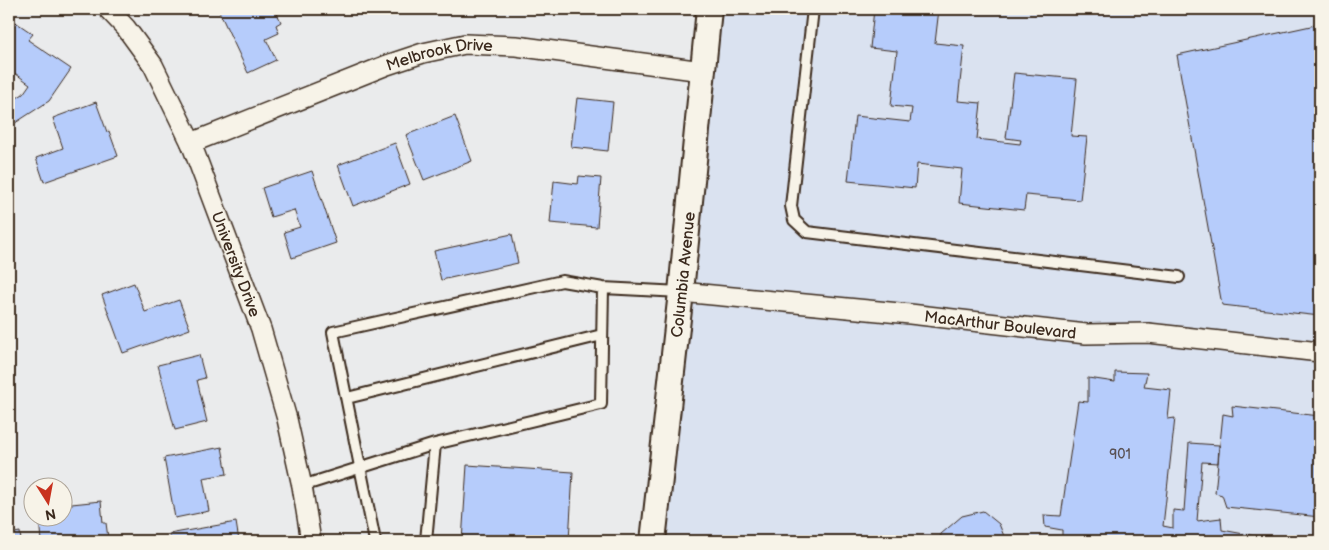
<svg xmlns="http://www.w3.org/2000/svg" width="1329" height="550" viewBox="0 0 1329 550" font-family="'Balsamiq Sans',sans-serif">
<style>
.built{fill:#dae2f0}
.building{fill:#b6ccfb;stroke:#3b2a1e}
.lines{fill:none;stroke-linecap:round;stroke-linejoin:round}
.service-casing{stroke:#3b2a1e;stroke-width:14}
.minor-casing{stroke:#3b2a1e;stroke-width:22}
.tertiary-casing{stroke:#3b2a1e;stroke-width:28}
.service{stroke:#f7f3e8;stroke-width:10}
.minor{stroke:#f7f3e8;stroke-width:19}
.tertiary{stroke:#f7f3e8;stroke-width:24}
.labels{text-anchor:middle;stroke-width:4.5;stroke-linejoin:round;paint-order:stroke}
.number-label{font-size:14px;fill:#5a5255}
.street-label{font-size:16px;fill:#3b2a1e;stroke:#f7f3e8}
</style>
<rect width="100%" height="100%" fill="#eaebec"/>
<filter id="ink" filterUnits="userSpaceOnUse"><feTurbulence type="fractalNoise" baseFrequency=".02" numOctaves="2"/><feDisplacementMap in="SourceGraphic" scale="10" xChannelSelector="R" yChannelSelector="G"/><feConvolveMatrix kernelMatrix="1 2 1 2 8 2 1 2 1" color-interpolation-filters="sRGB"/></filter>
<g filter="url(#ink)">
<!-- built -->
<path class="built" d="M 714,9 L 1320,9 L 1320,541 L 657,541 Z"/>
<!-- building -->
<path class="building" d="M 218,9 L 275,9 L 281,22 L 276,25 L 279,33 L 266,39 L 276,60 L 248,73 Z
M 874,9 L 939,9 L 935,43 L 964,46 L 958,101 L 981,103 L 977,139 L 1020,144 L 1021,140 L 1006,138 L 1014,73 L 1077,79 L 1071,136 L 1087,137 L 1080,200 L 1026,195 L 1024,210 L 959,203 L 962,169 L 917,164 L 915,188 L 848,181 L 855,116 L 910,122 L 912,108 L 891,106 L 897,51 L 870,48 Z
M 1040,9 L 1072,9 L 1071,12 Z
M 11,19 L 33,34 L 28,40 L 71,69 L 49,101 L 9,127 L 9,103 L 23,94 L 30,84 L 9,69 L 9,23 Z
M 1320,24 L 1320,316 L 1222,305 L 1177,55 Z
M 577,98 L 613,102 L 608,151 L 571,147 Z
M 96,102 L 107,132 L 109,131 L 118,156 L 44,182 L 36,158 L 63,148 L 53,118 Z
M 455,116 L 472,161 L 424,180 L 406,135 Z
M 395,143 L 410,184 L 353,206 L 338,165 Z
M 312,171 L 336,243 L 292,258 L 284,232 L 300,227 L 294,210 L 271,217 L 262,188 Z
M 579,176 L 601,178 L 597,227 L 550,223 L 554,181 L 578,184 Z
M 512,234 L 518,263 L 441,280 L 434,251 Z
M 134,283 L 145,312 L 179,300 L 190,329 L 123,353 L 102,295 Z
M 199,355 L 205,378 L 197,380 L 207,422 L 175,430 L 158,365 Z
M 1115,372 L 1147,373 L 1144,387 L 1171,390 L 1168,419 L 1175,418 L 1163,526 L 1173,528 L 1173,510 L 1184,511 L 1189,443 L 1219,445 L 1218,463 L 1202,462 L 1197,521 L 1221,518 L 1222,530 L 1266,538 L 1268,541 L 1062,541 L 1062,530 L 1045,527 L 1044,515 L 1061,516 L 1078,401 L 1088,402 L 1088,378 L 1115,382 Z
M 1232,406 L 1320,416 L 1320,517 L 1226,507 L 1222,495 L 1215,493 L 1223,414 L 1233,416 Z
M 222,447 L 227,474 L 203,478 L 209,511 L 175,518 L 164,458 Z
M 467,465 L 573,472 L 569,541 L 462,541 Z
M 101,501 L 103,523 L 106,523 L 108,538 L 77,541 L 41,541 L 39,518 L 62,518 L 62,505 Z
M 983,511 L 999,524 L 1006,541 L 940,541 L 941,534 L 962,516 Z
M 236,522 L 239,541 L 171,541 L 169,534 Z
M 20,532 L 21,541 L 9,541 L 9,534 Z"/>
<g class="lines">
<!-- service casing -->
<g class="service-casing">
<path id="service" d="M 813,9 L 791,206 L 794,220 L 807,232 L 1179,277
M 347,398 L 602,335
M 302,486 L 435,444 L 601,404 L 603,288
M 375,541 L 333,332 L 562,281 L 603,288 L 681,292
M 426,541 L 435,444"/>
</g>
<!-- minor casing -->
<g class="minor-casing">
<g id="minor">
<path id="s1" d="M 108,9 L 126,28 L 153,65 L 191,143 L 261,329 L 287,419 L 302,486 L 311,541"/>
<path id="s2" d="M 191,143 L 387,65 L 423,53 L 465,44 L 516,46 L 702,71"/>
<path id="s3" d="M 681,292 L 910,314 L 1086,334 L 1148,333 L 1320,352"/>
</g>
</g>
<!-- tertiary casing -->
<g class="tertiary-casing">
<g id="tertiary">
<path id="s4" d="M 653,541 L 681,292 L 709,9"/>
</g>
</g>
<!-- service -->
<use href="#service" class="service"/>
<!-- minor -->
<use href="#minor" class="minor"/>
<!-- tertiary -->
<use href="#tertiary" class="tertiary"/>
</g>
</g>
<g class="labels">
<!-- number labels -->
<g class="number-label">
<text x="1120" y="459">901</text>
</g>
<!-- street labels -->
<g class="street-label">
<text dy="6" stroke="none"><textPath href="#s2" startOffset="265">Melbrook Drive</textPath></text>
<text dy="6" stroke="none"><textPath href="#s1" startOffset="288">University Drive</textPath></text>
<text dy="6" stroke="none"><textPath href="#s4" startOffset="268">Columbia Avenue</textPath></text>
<text dy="6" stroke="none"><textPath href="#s3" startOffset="321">MacArthur Boulevard</textPath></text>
</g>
</g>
<!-- margin -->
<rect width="1329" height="550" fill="none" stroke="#f7f3e8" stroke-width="30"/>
<rect x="15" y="15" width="1299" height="520" fill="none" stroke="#3b2a1e" stroke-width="2" filter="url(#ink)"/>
<!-- north arrow -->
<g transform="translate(48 502) rotate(169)"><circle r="24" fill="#f7f3e8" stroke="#aca397"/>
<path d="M0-4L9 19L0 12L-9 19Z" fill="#c8321e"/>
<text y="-8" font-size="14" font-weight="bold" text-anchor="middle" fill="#3b2a1e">N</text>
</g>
</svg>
